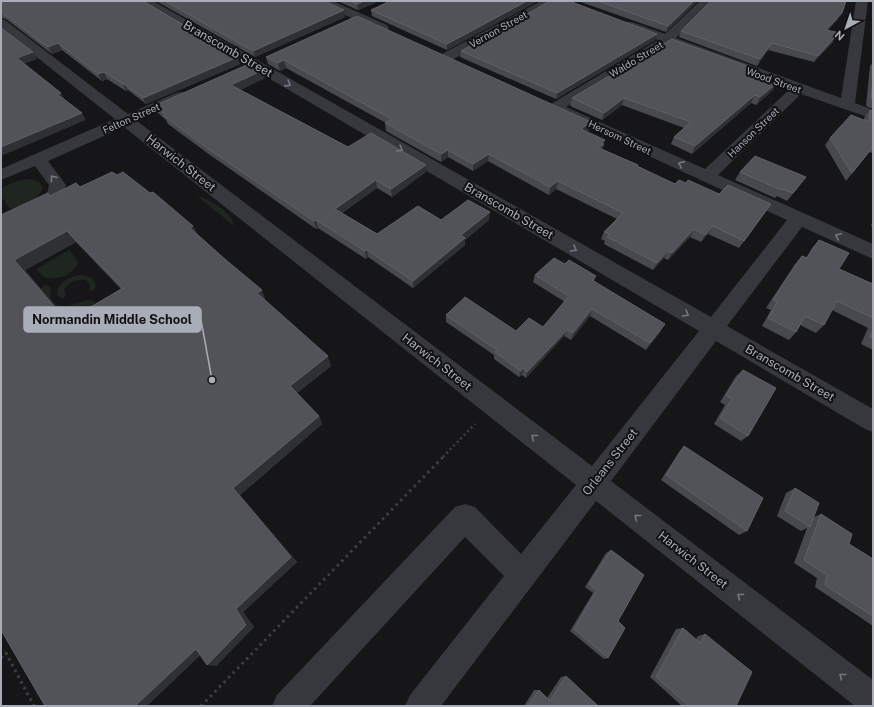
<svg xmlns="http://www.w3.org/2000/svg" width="874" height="707" viewBox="0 0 874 707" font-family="'Public Sans',sans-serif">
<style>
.green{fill:#1e261f}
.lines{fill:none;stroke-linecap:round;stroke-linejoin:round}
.path-far1{stroke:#3d3f44;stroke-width:2.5;stroke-dasharray:2 3;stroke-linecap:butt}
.path{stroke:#3d3f44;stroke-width:3;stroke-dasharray:2.5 4;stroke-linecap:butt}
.minor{fill:#37383d;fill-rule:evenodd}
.wall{fill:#47494d;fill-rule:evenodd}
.shaded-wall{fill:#2f3033}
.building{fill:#525359;stroke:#5f6168;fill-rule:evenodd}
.oneway{stroke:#757881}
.labels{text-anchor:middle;stroke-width:4;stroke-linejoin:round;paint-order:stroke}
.far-street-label{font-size:10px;fill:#a8adb8;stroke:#111113}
.street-label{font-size:12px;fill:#a8adb8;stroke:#111113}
.leader{fill:none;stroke:#a8adb8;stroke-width:1.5}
.callout-dot{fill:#a8adb8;stroke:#111113;stroke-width:1.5}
.callout{fill:#a8adb8;stroke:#a8adb8;stroke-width:1.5}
.callout-label{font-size:13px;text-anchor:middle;font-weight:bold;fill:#111}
</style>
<rect width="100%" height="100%" fill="#161618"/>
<!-- green -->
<path class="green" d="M 28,179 C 36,180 40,181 43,188 C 38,200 23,206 11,209 L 5,202 L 6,200 L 1,199 L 1,188 L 17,181 Z
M 197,196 C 209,199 233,212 234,226 Z
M 69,250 L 76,258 L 78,263 C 71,276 59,280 45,278 L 36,269 Z
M 78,275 C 87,275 93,276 96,285 L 94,290 L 89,291 L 90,285 L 86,280 C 77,279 68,282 64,290 L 66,296 L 62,299 L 57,295 C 57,283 68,278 78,275 Z
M 45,284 L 51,288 L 50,297 C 62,318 82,296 94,301 L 95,305 L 76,329 L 41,289 Z"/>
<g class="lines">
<!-- path-far1 -->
<path class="path-far1" d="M 443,457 L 475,424"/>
<!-- path -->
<path class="path" d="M 1,658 L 6,653 L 34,706
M 201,706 L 444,456"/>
<!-- minor -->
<path class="minor" d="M 139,1 L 153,1 L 711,317 L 787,220 L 558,114 L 549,107 L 551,104 L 658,40 L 624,28 L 622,25 L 624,22 L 632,22 L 665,34 L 700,1 L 713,1 L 676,38 L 841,98 L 856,1 L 868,1 L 855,103 L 873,110 L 873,119 L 801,94 L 718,175 L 873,244 L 873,259 L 802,227 L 727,326 L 873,409 L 873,432 L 865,429 L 716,341 L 611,481 L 873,680 L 873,706 L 855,706 L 596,501 L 441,706 L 405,706 L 410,695 L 504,576 L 465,537 L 310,706 L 272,706 L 277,695 L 455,507 L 465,504 L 475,507 L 521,554 L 576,485 L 124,127 L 48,161 L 66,185 L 61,201 L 1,230 L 1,216 L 47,194 L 49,185 L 35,166 L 1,180 L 1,169 L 115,119 L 1,29 L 1,19 L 5,20 L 128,114 L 176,93 L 181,92 L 186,93 L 188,96 L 186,99 L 137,121 L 592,466 L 699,331 L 141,3 ZM 669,44 L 790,89 L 705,169 L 566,107 Z
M 318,1 L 333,1 L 387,25 L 389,28 L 387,31 L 379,31 L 320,3 Z
M 541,1 L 556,1 L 554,3 L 452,60 L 442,60 L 440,57 L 442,54 Z"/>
</g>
<!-- wall -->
<path class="wall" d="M 1,1 L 238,57 L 240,64 L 146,104 L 128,90 L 126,91 L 107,79 L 102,81 L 62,50 L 52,54 L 6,19 L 1,18 Z
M 156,1 L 324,1 L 345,17 L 255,57 Z
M 337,1 L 379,1 L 358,10 Z
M 538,1 L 447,50 L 372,16 L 371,10 Z
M 578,1 L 698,1 L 666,32 Z
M 357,16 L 589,130 L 586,132 L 605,140 L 602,149 L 638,165 L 637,167 L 675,184 L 686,183 L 719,194 L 771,204 L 739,248 L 708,234 L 701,242 L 690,237 L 668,260 L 664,258 L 653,270 L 604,244 L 605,241 L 601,239 L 604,232 L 617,219 L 556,189 L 549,195 L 488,161 L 473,171 L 448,157 L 441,162 L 386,131 L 385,123 L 386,123 L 286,68 L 280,71 L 268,64 L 266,57 Z
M 838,19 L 828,30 L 834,36 L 836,36 L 832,43 L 814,62 L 768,50 L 757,66 L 679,37 L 681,31 Z
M 657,34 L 655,40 L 556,99 L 460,57 L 461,51 Z
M 873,62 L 873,109 L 866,106 L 870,66 Z
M 753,68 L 751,73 L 773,90 L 756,105 L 751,103 L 692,154 L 671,144 L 674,137 L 684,128 L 622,105 L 602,120 L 570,106 L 572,98 Z
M 265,78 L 240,90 L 348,147 L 426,165 L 426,172 L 392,197 L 377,188 L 342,213 L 377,234 L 441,220 L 489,220 L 465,240 L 465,245 L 413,288 L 368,257 L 366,259 L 318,228 L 316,229 L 210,155 L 168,124 L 166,120 L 158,113 L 154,106 Z
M 870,110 L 873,111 L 873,153 L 869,152 L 846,181 L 825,145 L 830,138 L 864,120 L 864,118 Z
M 740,172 L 800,185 L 787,201 L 777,196 L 775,198 L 735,180 Z
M 80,187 L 198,235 L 266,301 L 331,366 L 297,393 L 319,416 L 322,424 L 240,495 L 297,562 L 243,612 L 254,627 L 216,666 L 200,655 L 2,632 L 1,633 L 1,215 L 50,196 ZM 76,242 L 121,289 L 68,321 L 25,270 Z
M 873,221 L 873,227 L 871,226 Z
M 819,240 L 839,269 L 873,284 L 873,350 L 861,344 L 868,328 L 832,310 L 824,325 L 816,333 L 800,325 L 796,332 L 789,340 L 762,326 L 771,310 L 766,308 L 795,264 L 802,256 L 806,258 L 812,248 Z
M 565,264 L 596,276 L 594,281 L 661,331 L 646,350 L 590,316 L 571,340 L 564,336 L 526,378 L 522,375 L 519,377 L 494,359 L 494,355 L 446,322 L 446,315 L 516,331 L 543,327 L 565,302 L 533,282 L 535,275 Z
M 743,370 L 748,436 L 741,441 L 714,424 L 725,405 L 720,402 L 736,376 Z
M 684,446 L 747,531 L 739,535 L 661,480 L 679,452 Z
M 795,488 L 814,517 L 821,514 L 849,544 L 873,559 L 873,626 L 815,587 L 817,578 L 794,563 L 807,528 L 801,531 L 777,516 L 786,493 Z
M 611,550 L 618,621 L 608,658 L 604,659 L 570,631 L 593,593 L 585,587 L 606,553 Z
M 683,628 L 696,639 L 698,636 L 705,634 L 736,706 L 682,706 L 650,677 L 676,629 Z
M 566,676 L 598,706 L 524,706 L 534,690 L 539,690 L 547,698 L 561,677 Z"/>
<!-- shaded-wall -->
<path class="shaded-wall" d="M 364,1 L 379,1 L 358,10 L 357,4 Z
M 527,1 L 538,1 L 447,50 L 447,44 Z
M 694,1 L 698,1 L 666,32 L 668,26 Z
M 344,10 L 345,17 L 255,57 L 253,51 Z
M 842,13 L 838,19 L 822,36 L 826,30 Z
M 657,34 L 655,40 L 556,99 L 557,93 Z
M 836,36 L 832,43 L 814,62 L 818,56 Z
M 58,43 L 62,50 L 52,54 L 48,47 Z
M 772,43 L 768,50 L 757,66 L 760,59 Z
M 33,52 L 37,59 L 21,65 L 17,58 Z
M 238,57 L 240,64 L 146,104 L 143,98 Z
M 284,60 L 286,68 L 280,71 L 278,63 Z
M 263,70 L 265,78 L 233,93 L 231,85 Z
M 104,72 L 107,79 L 102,81 L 98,74 Z
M 777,83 L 773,90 L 756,105 L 760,97 Z
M 123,84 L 124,84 L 128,90 L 126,91 Z
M 61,93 L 65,100 L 62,101 L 57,94 Z
M 755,95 L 751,103 L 692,154 L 695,146 Z
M 624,98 L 622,105 L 602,120 L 604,113 Z
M 82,113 L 86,120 L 1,156 L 1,147 Z
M 591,122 L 589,130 L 579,137 L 581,129 Z
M 605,140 L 602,151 L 597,155 L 601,143 Z
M 448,150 L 448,157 L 441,162 L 441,154 Z
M 489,154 L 488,161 L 473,171 L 473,164 Z
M 426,165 L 426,172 L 392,197 L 391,189 Z
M 806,177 L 800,185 L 787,201 L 793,193 Z
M 376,180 L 377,188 L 337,216 L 335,209 Z
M 558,181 L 556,189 L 549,195 L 550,187 Z
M 490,212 L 489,220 L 465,240 L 465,245 L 413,288 L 413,281 L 461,235 Z
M 316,220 L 318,228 L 316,229 L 314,221 Z
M 193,226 L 199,237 L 190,228 Z
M 713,226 L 708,234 L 701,242 L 705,235 Z
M 694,229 L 690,237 L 668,260 L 672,253 Z
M 67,231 L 76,242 L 25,270 L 77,331 L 67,321 L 14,260 Z
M 367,250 L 368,257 L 366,259 L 365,251 Z
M 668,251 L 664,258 L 653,270 L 657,263 Z
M 262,290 L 266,301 L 257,293 Z
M 592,309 L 590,316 L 571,340 L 573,333 Z
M 665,324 L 661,331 L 646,350 L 650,343 Z
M 567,330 L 564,336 L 526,378 L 527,372 Z
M 328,356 L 331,366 L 295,395 L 290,386 Z
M 524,368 L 522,375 L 519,377 L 521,371 Z
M 319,416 L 322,424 L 240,495 L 297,562 L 243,612 L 254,627 L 216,666 L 207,665 L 236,609 L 233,488 Z
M 196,649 L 206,650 L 147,706 L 135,706 Z"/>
<!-- building -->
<path class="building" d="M 1,1 L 143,1 L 238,57 L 143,98 L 124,84 L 123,84 L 104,72 L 98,74 L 58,43 L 48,47 L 1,12 Z
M 165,1 L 324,1 L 344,10 L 253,51 Z
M 350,1 L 364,1 L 357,4 Z
M 390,1 L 527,1 L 447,44 L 371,10 Z
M 550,1 L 569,1 L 657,34 L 557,93 L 461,51 Z
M 598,1 L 694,1 L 668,26 Z
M 711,1 L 846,1 L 842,13 L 826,30 L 836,32 L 833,36 L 836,36 L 818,56 L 772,43 L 760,59 L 681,31 Z
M 357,16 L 591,122 L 581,129 L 605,140 L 601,143 L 604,144 L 599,148 L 638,165 L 637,166 L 675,184 L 679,180 L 686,183 L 688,180 L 719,194 L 728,185 L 771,204 L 744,241 L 713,226 L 705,235 L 694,229 L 672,253 L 668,251 L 657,263 L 607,237 L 609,234 L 604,232 L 623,213 L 558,181 L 550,187 L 489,154 L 473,164 L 448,150 L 441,154 L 385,123 L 391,120 L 388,117 L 284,60 L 278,63 L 266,57 Z
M 1,28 L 33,52 L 17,58 L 61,93 L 57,94 L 82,113 L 1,147 Z
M 672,39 L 753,68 L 750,73 L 777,83 L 760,97 L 755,95 L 695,146 L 674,137 L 691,122 L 624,98 L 604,113 L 572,98 Z
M 251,63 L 263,70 L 231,85 L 348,147 L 371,133 L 426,165 L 391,189 L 376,180 L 335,209 L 377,234 L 418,206 L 441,220 L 468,200 L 490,212 L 461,235 L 465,238 L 413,281 L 367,250 L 365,251 L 316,220 L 314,221 L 207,148 L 164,116 L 166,115 L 154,106 Z
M 873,82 L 873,99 L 871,98 Z
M 870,110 L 873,111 L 873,147 L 852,173 L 830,138 L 851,115 L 869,122 Z
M 755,156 L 806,177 L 793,193 L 782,189 L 781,190 L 740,172 Z
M 112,172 L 117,175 L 123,172 L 150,193 L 153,192 L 193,226 L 190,228 L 226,260 L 262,290 L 257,293 L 328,356 L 290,386 L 319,416 L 233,488 L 291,557 L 236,609 L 246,625 L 207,665 L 196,649 L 135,706 L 45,706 L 1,630 L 1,215 L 48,193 L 50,196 L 76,183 L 80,187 ZM 67,231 L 123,288 L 67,321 L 14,260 Z
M 819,240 L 849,253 L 839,269 L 873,284 L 873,318 L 837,301 L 824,325 L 805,316 L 796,332 L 768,318 L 777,302 L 773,300 L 802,256 L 807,258 Z
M 554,258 L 565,264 L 569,260 L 596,276 L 592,280 L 665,324 L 650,343 L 592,309 L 573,333 L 567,330 L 527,372 L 524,368 L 521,371 L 495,352 L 497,350 L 446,315 L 465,297 L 516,331 L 529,318 L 543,327 L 569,296 L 535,275 Z
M 873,329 L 873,338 L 870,337 Z
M 743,370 L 776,388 L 748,436 L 720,418 L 732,399 L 726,395 Z
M 684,446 L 763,498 L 747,531 L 666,475 Z
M 795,488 L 819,503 L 810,527 L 785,511 Z
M 821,514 L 852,534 L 849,544 L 873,559 L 873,616 L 825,585 L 827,575 L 804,560 Z
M 611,550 L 644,575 L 618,621 L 625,628 L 608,658 L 574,629 L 597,590 L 589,584 Z
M 683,628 L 700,643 L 705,634 L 752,672 L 736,706 L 689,706 L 656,677 Z
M 566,676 L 598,706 L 528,706 L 539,690 L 550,701 Z"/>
<!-- one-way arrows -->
<defs><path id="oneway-chevron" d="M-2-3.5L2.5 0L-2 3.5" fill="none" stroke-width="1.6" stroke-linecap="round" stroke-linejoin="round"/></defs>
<g class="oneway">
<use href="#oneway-chevron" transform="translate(288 84) rotate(30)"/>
<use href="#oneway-chevron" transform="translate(400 149) rotate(30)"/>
<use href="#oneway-chevron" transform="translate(681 164) rotate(-155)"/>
<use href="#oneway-chevron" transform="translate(53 178) rotate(-127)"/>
<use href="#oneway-chevron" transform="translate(838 236) rotate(-155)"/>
<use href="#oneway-chevron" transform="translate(574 249) rotate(30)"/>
<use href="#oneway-chevron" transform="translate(686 314) rotate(30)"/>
<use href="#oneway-chevron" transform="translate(534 437) rotate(-142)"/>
<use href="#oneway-chevron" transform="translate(637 517) rotate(-142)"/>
<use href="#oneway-chevron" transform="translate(740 596) rotate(-142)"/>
<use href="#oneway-chevron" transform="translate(842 676) rotate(-142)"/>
</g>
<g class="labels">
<!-- far-street labels -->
<g class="far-street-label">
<text transform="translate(498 29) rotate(-29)" y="4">Vernon Street</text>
<text transform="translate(636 59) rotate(-31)" y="4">Waldo Street</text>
<text transform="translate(774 80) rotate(20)" y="4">Wood Street</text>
<text transform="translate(131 118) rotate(-24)" y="4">Felton Street</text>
<text transform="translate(753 132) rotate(-44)" y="4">Hanson Street</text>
<text transform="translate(620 137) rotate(25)" y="4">Hersom Street</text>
</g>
<!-- street labels -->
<g class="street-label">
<text transform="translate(228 49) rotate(30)" y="4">Branscomb Street</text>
<text transform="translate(181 163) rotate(38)" y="4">Harwich Street</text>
<text transform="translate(509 211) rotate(30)" y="4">Branscomb Street</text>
<text transform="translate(437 362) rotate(38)" y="4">Harwich Street</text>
<text transform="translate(790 373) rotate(30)" y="4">Branscomb Street</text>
<text transform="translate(610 462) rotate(-52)" y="4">Orleans Street</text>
<text transform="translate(693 560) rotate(38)" y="4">Harwich Street</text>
</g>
</g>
<!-- callouts -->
<path class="leader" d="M212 380L201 320"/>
<circle class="callout-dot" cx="212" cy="380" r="4"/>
<rect class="callout" x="24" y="307" width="177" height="25" rx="4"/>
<g class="callout-label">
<text x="112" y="324">Normandin Middle School</text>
</g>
<!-- border -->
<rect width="874" height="707" fill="none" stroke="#a8adb8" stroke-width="4"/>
<!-- north arrow -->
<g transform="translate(846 28) rotate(220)" stroke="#111113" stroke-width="3" paint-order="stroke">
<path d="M0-3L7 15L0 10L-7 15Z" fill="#a8adb8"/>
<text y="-6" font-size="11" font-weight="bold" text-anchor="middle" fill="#a8adb8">N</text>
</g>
</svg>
